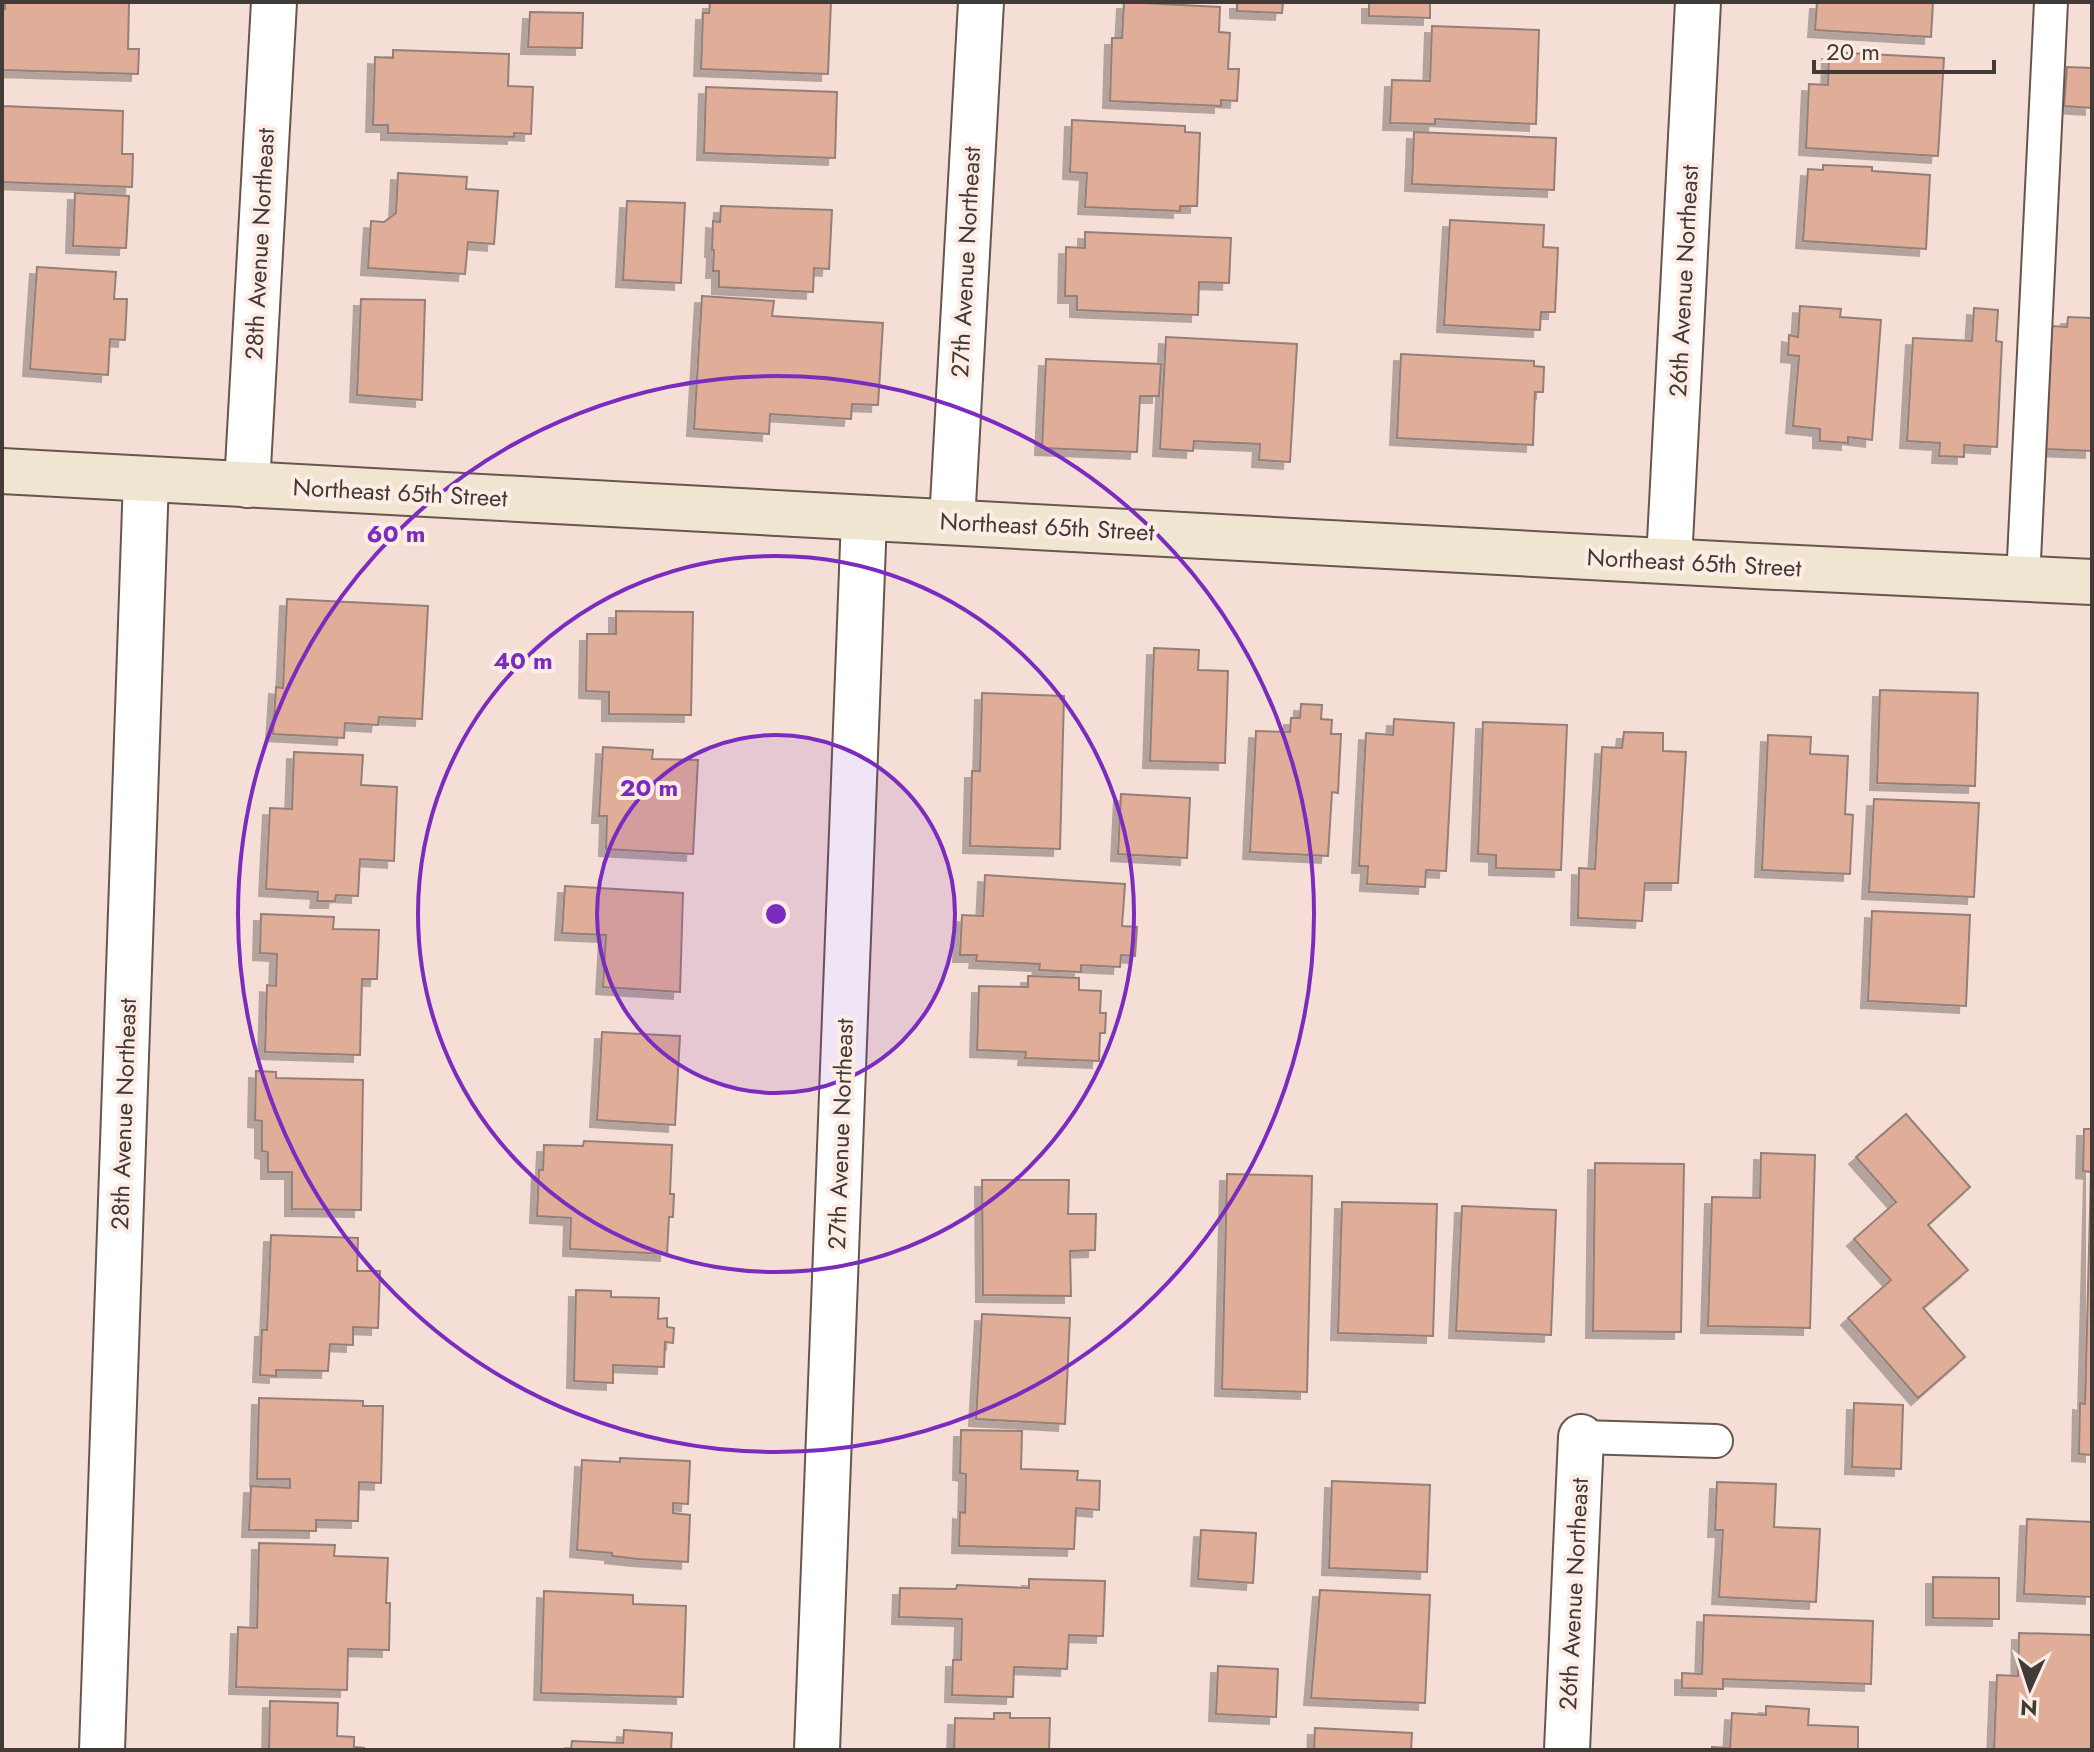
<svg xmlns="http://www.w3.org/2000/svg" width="2094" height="1752" viewBox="0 0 2094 1752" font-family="Jost,sans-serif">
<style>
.building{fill:#e0ad99;stroke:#948078;stroke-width:2;filter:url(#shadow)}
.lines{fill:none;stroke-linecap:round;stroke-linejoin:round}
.lane-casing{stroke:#68564e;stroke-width:36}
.street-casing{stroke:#68564e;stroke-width:48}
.secondary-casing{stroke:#68564e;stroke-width:48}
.lane{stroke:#fff;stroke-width:32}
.street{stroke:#fff;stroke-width:44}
.secondary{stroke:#f0e5d0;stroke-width:44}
.ring{fill:none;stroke:#7b2cbf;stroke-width:4}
.labels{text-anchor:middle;stroke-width:8;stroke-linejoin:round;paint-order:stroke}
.street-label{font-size:24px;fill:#423a36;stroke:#feece5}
.centre{fill:#7b2cbf;stroke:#feece5;stroke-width:4}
.ring-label{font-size:24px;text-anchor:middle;font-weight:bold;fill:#7b2cbf;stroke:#feece5;stroke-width:8;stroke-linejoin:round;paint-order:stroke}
</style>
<defs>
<filter id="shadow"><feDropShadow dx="-7" dy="7" stdDeviation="0" flood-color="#0004"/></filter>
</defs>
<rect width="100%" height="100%" fill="#f4ded5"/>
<!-- building -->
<path class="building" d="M 5,2 L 129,2 L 128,49 L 139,49 L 138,74 L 2,70 L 2,8 L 5,9 Z
M 710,2 L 831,2 L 828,74 L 701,69 L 703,13 L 709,13 Z
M 1124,2 L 1220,7 L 1219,32 L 1230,33 L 1228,69 L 1239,69 L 1237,101 L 1221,100 L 1221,106 L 1110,101 L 1112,38 L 1122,38 Z
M 1237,2 L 1283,2 L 1282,13 L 1237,11 Z
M 1369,2 L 1430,2 L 1430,18 L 1369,16 Z
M 1817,2 L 1933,2 L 1931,37 L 1815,30 Z
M 530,12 L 583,13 L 582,48 L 528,47 Z
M 1432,26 L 1539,30 L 1536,124 L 1435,119 L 1435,124 L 1390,123 L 1392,80 L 1430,81 Z
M 393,50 L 509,54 L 508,86 L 533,87 L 531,134 L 514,133 L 514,137 L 388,133 L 388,125 L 373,125 L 375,57 L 393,58 Z
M 1829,52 L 1944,58 L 1938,156 L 1806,148 L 1809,84 L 1828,85 Z
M 2067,67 L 2092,68 L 2092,108 L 2064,106 Z
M 706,87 L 837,92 L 835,158 L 704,153 Z
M 2,106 L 123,111 L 122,154 L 133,154 L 132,187 L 2,182 Z
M 1072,120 L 1185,126 L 1185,132 L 1200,133 L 1197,206 L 1180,206 L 1180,211 L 1085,207 L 1087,173 L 1070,172 Z
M 1414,132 L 1556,138 L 1554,190 L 1412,184 Z
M 1823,165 L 1872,167 L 1872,171 L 1930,175 L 1926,249 L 1803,241 L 1808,169 L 1823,170 Z
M 398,173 L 467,177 L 466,189 L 498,191 L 494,244 L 468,242 L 465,274 L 368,268 L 371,221 L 384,222 L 396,213 Z
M 75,193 L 129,196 L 126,248 L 73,246 Z
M 627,201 L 685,203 L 681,283 L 623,280 Z
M 721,206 L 832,210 L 829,269 L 814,268 L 813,292 L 719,287 L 719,271 L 713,271 L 714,250 L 712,250 L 713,221 L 720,222 Z
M 1450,220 L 1544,225 L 1543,247 L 1558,248 L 1555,312 L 1541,312 L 1540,330 L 1444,325 Z
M 1085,232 L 1231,238 L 1229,283 L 1199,282 L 1198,315 L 1077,310 L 1077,296 L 1065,296 L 1066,247 L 1085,248 Z
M 37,267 L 116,272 L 114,299 L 127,299 L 125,340 L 110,339 L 108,375 L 30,369 Z
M 702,296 L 774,301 L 772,316 L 883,323 L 878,405 L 852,404 L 851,419 L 770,414 L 769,434 L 694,429 Z
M 361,299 L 425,300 L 422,400 L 357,395 Z
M 1800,306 L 1841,309 L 1840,317 L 1881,320 L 1872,440 L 1848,437 L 1848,443 L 1820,441 L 1820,429 L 1793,426 L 1799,356 L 1788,355 L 1789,335 L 1798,337 Z
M 1974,308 L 1998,310 L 1996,341 L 2002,342 L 1997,447 L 1964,445 L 1964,457 L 1939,456 L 1940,443 L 1907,441 L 1913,338 L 1972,341 Z
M 2068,317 L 2092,318 L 2092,451 L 2046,449 L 2052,326 L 2067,327 Z
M 1166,337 L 1297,344 L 1290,462 L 1259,460 L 1260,444 L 1194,441 L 1193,451 L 1160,449 Z
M 1401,354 L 1534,361 L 1534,366 L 1544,367 L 1543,392 L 1535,392 L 1533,445 L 1397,438 Z
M 1046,359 L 1161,364 L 1159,396 L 1140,396 L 1137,452 L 1042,448 Z
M 287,599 L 428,606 L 422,719 L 379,717 L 378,725 L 345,723 L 344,738 L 273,734 L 276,687 L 283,688 Z
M 616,611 L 693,612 L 691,715 L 609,714 L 609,692 L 586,691 L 587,634 L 616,634 Z
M 1154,648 L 1199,650 L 1198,670 L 1228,671 L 1225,763 L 1150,761 Z
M 1880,690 L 1978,693 L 1975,786 L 1877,783 Z
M 982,693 L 1064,696 L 1060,849 L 970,846 L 972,771 L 980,771 Z
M 1301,704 L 1322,705 L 1321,719 L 1332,720 L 1331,734 L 1341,734 L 1338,793 L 1332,792 L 1328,856 L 1250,852 L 1256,731 L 1290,732 L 1291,718 L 1300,718 Z
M 1394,719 L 1454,723 L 1446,871 L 1426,870 L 1425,887 L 1367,884 L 1368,866 L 1359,866 L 1366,733 L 1393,735 Z
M 1483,722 L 1567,725 L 1561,870 L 1496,868 L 1496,855 L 1478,854 Z
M 1624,732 L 1663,733 L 1663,751 L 1686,752 L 1678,883 L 1645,883 L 1642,921 L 1578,918 L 1579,868 L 1595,869 L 1602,747 L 1622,748 Z
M 1768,735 L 1811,737 L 1810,754 L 1848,756 L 1845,814 L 1853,815 L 1850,874 L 1762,870 Z
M 603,747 L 653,750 L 652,759 L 698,760 L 693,854 L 606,849 L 607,816 L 599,816 Z
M 294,752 L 363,755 L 361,785 L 397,787 L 394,861 L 360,859 L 358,896 L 336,895 L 335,901 L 317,901 L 318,892 L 266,889 L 270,808 L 292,809 Z
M 1121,794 L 1190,798 L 1187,858 L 1118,854 Z
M 1874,799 L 1979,803 L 1974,897 L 1869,892 Z
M 985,875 L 1125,884 L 1122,926 L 1137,927 L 1135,956 L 1121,955 L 1120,967 L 1081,965 L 1081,972 L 1039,970 L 1040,964 L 976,961 L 977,955 L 960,955 L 962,915 L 983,916 Z
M 565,886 L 683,893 L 680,992 L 603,987 L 606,935 L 562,933 Z
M 1872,911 L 1970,915 L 1966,1006 L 1868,1001 Z
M 261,914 L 334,917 L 333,929 L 379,930 L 377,979 L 362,979 L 360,1055 L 265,1052 L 267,985 L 276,986 L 277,954 L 260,953 Z
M 1028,976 L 1079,978 L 1079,990 L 1101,991 L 1100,1013 L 1106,1013 L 1105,1033 L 1100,1033 L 1099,1061 L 1025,1058 L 1026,1052 L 977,1050 L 979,986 L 1028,987 Z
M 602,1032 L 680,1036 L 675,1125 L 597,1120 Z
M 256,1071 L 276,1072 L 276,1078 L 363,1080 L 361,1210 L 292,1209 L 292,1172 L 268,1172 L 268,1152 L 262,1151 L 262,1121 L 255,1120 Z
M 1906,1114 L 1970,1187 L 1928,1225 L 1968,1270 L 1923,1308 L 1965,1357 L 1918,1398 L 1848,1318 L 1891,1280 L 1854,1239 L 1896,1202 L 1856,1157 Z
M 2084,1129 L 2092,1129 L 2092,1455 L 2079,1454 L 2080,1403 L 2085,1404 L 2091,1172 L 2083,1171 Z
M 584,1141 L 672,1145 L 670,1194 L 674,1194 L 673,1217 L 669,1217 L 667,1254 L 570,1249 L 571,1218 L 537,1216 L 539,1170 L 543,1170 L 544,1145 L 583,1146 Z
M 1761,1153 L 1815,1155 L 1810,1328 L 1708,1326 L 1712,1197 L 1760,1198 Z
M 1595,1163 L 1684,1164 L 1681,1332 L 1593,1331 Z
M 1227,1174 L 1312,1176 L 1307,1392 L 1222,1389 Z
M 982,1180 L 1069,1180 L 1068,1214 L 1096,1214 L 1095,1250 L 1070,1251 L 1071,1296 L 983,1295 Z
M 1342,1202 L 1437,1204 L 1433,1336 L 1338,1333 Z
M 1462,1206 L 1556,1210 L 1551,1335 L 1456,1331 Z
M 271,1235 L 358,1238 L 357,1271 L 380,1271 L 378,1328 L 353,1327 L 353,1345 L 330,1344 L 328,1371 L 276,1370 L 276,1376 L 260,1375 L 262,1330 L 267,1330 Z
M 576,1290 L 611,1291 L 611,1297 L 659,1298 L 658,1319 L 667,1318 L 667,1327 L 674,1328 L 673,1343 L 665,1342 L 664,1367 L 613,1365 L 613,1383 L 574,1381 Z
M 982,1314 L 1070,1318 L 1065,1424 L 976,1419 Z
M 259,1398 L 363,1401 L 363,1406 L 383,1406 L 381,1483 L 359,1482 L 358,1521 L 316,1520 L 316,1531 L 249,1530 L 251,1486 L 290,1488 L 290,1479 L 257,1479 Z
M 1854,1403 L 1903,1405 L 1901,1469 L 1852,1467 Z
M 961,1430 L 1022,1431 L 1021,1469 L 1078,1471 L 1077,1480 L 1100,1481 L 1099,1510 L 1076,1508 L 1074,1549 L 959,1546 L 960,1512 L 965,1513 L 966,1474 L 960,1473 Z
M 620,1458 L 690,1461 L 688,1504 L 673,1503 L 673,1513 L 690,1515 L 688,1562 L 638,1559 L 612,1556 L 612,1553 L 577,1550 L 582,1460 L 620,1462 Z
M 1332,1481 L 1430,1485 L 1427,1572 L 1329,1568 Z
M 1717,1482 L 1776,1484 L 1774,1527 L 1820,1529 L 1816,1602 L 1719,1597 L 1723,1530 L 1715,1530 Z
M 2027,1519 L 2092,1522 L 2092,1597 L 2024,1594 Z
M 1201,1530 L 1256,1533 L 1253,1583 L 1198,1579 Z
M 259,1543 L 335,1545 L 334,1556 L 388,1558 L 386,1603 L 390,1603 L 389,1650 L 348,1649 L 347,1690 L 236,1687 L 238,1627 L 257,1628 Z
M 1933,1577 L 1999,1578 L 1999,1619 L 1933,1618 Z
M 1029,1579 L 1105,1581 L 1103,1636 L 1069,1635 L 1067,1669 L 1014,1667 L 1013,1697 L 952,1695 L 953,1660 L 961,1660 L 962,1619 L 899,1617 L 900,1588 L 956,1589 L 957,1585 L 1029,1588 Z
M 1320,1590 L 1430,1595 L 1425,1703 L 1311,1698 Z
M 544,1591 L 633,1595 L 633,1604 L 686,1606 L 683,1697 L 541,1693 Z
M 1704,1615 L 1873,1621 L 1871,1684 L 1723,1679 L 1723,1689 L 1682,1688 L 1682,1673 L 1702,1674 Z
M 2019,1633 L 2092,1635 L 2092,1750 L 1994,1750 L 1997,1675 L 2018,1676 Z
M 1218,1666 L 1278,1669 L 1276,1717 L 1216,1714 Z
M 270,1701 L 338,1703 L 337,1736 L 354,1737 L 354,1747 L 364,1748 L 364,1750 L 269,1750 Z
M 1766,1706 L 1809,1709 L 1808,1725 L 1858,1727 L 1858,1749 L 1870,1750 L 1712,1750 L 1712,1747 L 1730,1748 L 1732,1713 L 1766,1715 Z
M 994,1713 L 1010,1713 L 1010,1718 L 1050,1718 L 1049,1750 L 954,1750 L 955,1718 L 994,1719 Z
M 1315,1728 L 1412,1733 L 1411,1750 L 1314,1750 Z
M 624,1730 L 672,1733 L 671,1750 L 571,1750 L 572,1741 L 623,1743 Z"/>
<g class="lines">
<!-- lane casing -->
<g class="lane-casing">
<path id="lane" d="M 2023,580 L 2051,2
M 1581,1437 L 1716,1441"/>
</g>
<!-- street casing -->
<g class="street-casing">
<path id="street" d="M 247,485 L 274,2
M 952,522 L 981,2
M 1669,561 L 1698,2
M 102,1750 L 146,479
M 817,1750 L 864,518
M 1567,1750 L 1581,1437"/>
</g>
<!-- secondary casing -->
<g class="secondary-casing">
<path id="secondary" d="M 2,471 L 1756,566 L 2092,582"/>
</g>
<!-- lane -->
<use href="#lane" class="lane"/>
<!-- street -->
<use href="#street" class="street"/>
<!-- secondary -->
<use href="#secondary" class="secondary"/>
</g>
<!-- distance rings -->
<circle cx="776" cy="914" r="179" fill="#7b2cbf" fill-opacity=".12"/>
<g class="ring">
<circle cx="776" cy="914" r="179"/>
<circle cx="776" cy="914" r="358"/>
<circle cx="776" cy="914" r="538"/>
</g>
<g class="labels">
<!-- street labels -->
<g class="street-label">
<text transform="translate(260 244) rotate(-87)" y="8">28th Avenue Northeast</text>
<text transform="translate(966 262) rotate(-87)" y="8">27th Avenue Northeast</text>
<text transform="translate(1684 281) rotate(-87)" y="8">26th Avenue Northeast</text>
<text transform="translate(400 493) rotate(3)" y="8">Northeast 65th Street</text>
<text transform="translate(1047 527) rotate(3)" y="8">Northeast 65th Street</text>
<text transform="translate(1694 563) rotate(3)" y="8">Northeast 65th Street</text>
<text transform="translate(124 1114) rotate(-88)" y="8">28th Avenue Northeast</text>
<text transform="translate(841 1134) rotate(-88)" y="8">27th Avenue Northeast</text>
<text transform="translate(1574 1594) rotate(-87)" y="8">26th Avenue Northeast</text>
</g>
</g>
<circle cx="776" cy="914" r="12" class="centre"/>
<g class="ring-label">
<text x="396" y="542">60 m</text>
<text x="523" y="669">40 m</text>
<text x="649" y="796">20 m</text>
</g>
<!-- border -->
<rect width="2094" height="1752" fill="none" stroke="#423a36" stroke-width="8"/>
<!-- north arrow -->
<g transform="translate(2030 1688) rotate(183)" stroke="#feece5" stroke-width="6" paint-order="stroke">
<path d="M0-6L14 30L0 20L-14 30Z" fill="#423a36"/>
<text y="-12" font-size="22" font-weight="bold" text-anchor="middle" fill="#423a36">N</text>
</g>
<!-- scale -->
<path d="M1814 60v12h180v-12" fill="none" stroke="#423a36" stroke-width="4"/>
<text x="1826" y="60" font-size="24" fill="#423a36" stroke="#feece5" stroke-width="6" paint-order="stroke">20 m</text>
</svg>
